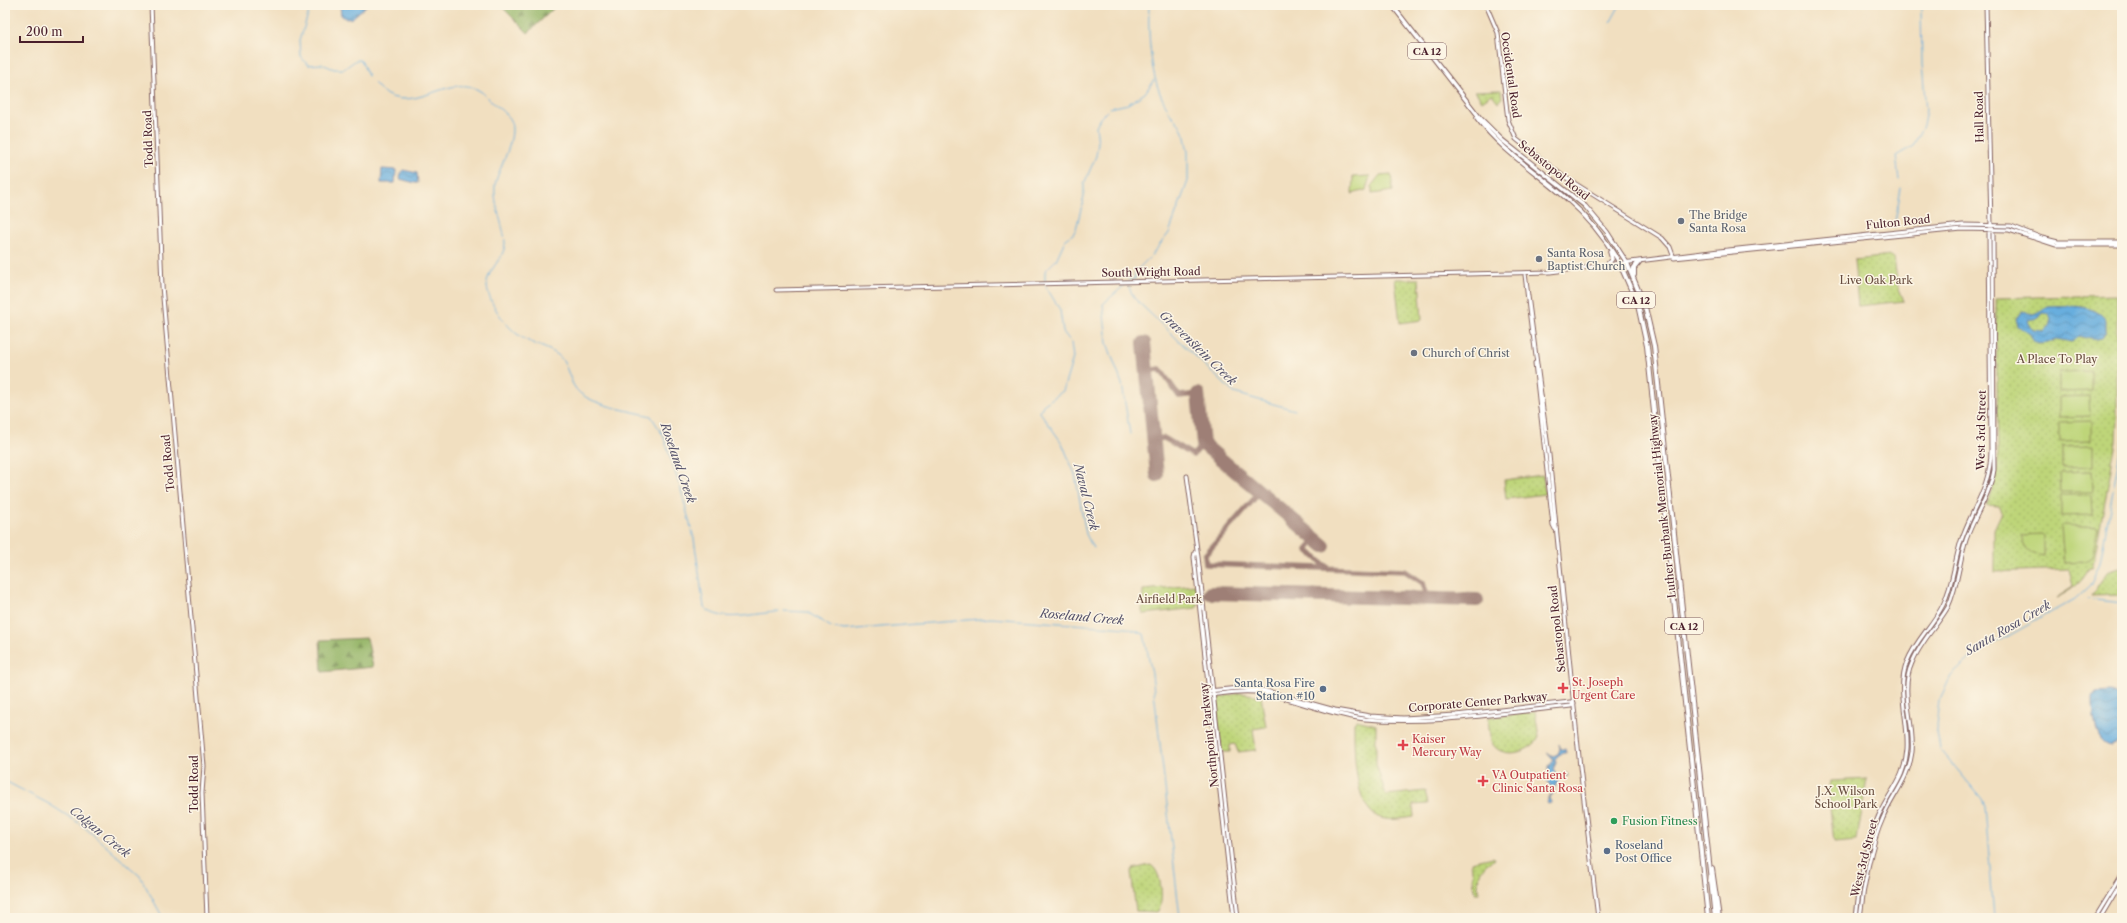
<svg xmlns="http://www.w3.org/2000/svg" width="2127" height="923" viewBox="0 0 2127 923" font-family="'Libre Caslon Text',serif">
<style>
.green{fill:url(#green-dots);stroke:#847a52}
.forest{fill:url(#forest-firs);stroke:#706a4a}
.pitch{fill:#bed579;stroke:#847a52}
.water{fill:url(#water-waves);stroke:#586684;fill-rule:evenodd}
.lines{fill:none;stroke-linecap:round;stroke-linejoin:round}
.stream{stroke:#67aede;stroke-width:1}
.taxiway{stroke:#9e7f76;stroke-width:5.5}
.runway{stroke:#9e7f76;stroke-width:14}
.secondary-casing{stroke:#84625f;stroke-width:5}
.primary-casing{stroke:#84625f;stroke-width:5.5}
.highway-casing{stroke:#84625f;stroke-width:6}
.secondary{stroke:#fff;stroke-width:3}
.primary{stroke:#fff;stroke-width:3.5}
.highway{stroke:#fff;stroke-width:4}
.worship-dot{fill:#6b7280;stroke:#fcf5e5;stroke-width:1.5}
.health-dot{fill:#e0444e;stroke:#fcf5e5;stroke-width:1.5}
.service-dot{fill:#5c6f8a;stroke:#fcf5e5;stroke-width:1.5}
.leisure-dot{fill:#2e9e5b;stroke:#fcf5e5;stroke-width:1.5}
.labels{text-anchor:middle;stroke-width:3;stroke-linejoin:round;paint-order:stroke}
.shield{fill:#fcf5e5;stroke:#7f5f63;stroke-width:1}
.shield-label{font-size:10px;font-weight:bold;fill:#4a1f2b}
.street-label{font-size:11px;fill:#4a1f2b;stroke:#fcf5e5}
.worship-label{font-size:11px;fill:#5b616d;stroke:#fcf5e5;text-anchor:start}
.park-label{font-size:11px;fill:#674c3e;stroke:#fcf5e5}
.health-label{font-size:11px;fill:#be3a42;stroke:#fcf5e5;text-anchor:start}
.service-label{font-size:11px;fill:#4e5e75;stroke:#fcf5e5;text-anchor:end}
.leisure-label{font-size:11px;fill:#27864d;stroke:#fcf5e5;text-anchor:start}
.water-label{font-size:12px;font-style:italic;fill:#54516a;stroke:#fcf5e5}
</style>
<defs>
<pattern id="green-dots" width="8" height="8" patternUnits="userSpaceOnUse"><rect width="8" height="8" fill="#bed579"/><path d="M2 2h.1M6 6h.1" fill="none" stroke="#a5b669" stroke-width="1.8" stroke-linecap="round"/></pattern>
<pattern id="forest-firs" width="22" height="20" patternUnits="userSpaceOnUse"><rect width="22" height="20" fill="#96b669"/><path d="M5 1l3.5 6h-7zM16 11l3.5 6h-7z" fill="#7c9357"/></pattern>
<pattern id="water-waves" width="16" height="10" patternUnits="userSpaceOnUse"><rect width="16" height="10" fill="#67aede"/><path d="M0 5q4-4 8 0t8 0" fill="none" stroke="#578db4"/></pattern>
</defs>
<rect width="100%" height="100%" fill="#fcf5e5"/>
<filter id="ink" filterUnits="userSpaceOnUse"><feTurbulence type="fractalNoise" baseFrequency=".025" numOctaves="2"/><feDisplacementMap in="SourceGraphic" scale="8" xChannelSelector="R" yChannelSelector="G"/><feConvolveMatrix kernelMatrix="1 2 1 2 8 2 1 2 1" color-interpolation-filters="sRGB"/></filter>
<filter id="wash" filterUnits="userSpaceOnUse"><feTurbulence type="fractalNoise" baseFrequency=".012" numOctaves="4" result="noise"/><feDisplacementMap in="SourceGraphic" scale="16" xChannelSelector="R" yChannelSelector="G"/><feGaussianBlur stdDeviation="0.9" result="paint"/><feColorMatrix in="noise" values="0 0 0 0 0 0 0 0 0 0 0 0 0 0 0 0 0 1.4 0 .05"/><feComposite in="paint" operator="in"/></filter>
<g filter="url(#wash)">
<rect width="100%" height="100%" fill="#f1dfc0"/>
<!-- green -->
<path class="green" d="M 1501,90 L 1502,98 L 1498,102 L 1492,94 L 1482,101 L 1475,91 Z
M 1891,256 L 1894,258 L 1898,286 L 1904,301 L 1858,306 L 1854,260 Z
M 1395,279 L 1419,279 L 1422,320 L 1400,323 Z
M 2117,295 L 2117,419 L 2116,442 L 2094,560 L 2092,568 L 2089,568 C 2083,583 2070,591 2056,598 L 2073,587 L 2069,569 L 1994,572 L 1994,529 L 2002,512 L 1999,506 L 1986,505 L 1995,480 L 1998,460 L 1996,298 Z
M 1543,475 L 1545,494 L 1506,499 L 1504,480 Z
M 2120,568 L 2122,570 L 2122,595 L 2091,596 L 2107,572 Z
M 1196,585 L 1198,605 L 1196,608 L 1144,614 L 1142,612 L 1143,590 Z
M 1240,693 L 1261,696 L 1266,727 L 1253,729 L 1256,750 L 1238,752 L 1235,744 L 1230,745 L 1230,752 L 1224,752 L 1221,749 L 1216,698 Z
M 1535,712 L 1539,737 C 1533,751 1507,759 1495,747 C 1490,742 1490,736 1489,729 C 1489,725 1488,721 1489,717 Z
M 1357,720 L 1376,725 L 1376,764 L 1386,795 L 1425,791 L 1428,804 L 1413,805 L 1414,817 C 1403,818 1389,822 1378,817 C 1353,805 1354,746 1354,722 Z
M 1867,779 L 1857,840 L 1834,842 L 1828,789 L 1830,781 Z
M 1493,857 L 1494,859 C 1480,867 1476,878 1479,893 L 1475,893 L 1471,862 Z
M 1150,865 C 1162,869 1165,905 1157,912 L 1136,911 L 1131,872 L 1133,869 Z"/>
<!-- forest -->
<path class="forest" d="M 500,5 L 557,5 L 528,33 Z
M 367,638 L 373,667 L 322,672 L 320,640 Z"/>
<!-- pitch -->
<path class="pitch" d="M 1391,174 L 1393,191 L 1372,194 L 1372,185 L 1380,175 Z
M 1370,176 L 1366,190 L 1352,194 L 1353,177 Z
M 2091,371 L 2091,391 L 2059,392 L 2059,372 Z
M 2089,396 L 2090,416 L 2059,417 L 2059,397 Z
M 2091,421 L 2091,441 L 2060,442 L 2060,422 Z
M 2094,446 L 2094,466 L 2062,467 L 2062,447 Z
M 2092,471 L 2093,492 L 2061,492 L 2060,472 Z
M 2061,495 L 2092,495 L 2093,515 L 2061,516 Z
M 2064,525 L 2098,527 L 2092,557 L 2085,561 L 2064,562 L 2061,528 Z
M 2042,534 L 2044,536 L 2044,556 L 2033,554 L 2026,548 L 2022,535 Z"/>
<!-- water -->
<path class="water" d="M 340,5 L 367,5 L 352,18 L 346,19 L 341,15 Z
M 382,169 L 396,170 L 395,183 L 381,183 Z
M 403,170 L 417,173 L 418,183 L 415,183 L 400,179 L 401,173 Z
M 2048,306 C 2064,305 2098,304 2106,321 L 2106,332 C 2098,342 2090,340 2080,336 L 2072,342 L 2056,339 L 2048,343 L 2038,344 L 2034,342 L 2030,334 L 2018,326 L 2016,319 L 2022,312 L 2035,314 ZM 2043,313 L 2049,314 L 2051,320 L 2049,326 L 2043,331 L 2033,330 L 2027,320 L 2039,318 Z
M 2111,692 L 2119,696 L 2120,739 L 2118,743 L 2111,746 C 2093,743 2093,710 2093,697 L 2096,693 Z
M 1559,744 L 1561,749 L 1565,749 L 1566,753 L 1562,752 L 1555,759 L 1556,763 L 1553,769 L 1558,776 L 1566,773 L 1568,776 L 1561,777 L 1554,788 L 1554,793 L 1550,798 L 1551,803 L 1548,804 L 1547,803 L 1553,791 L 1549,783 L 1542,777 L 1537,778 L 1536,775 L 1544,777 L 1549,770 L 1549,766 L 1554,760 L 1547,752 L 1553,756 L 1558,754 L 1560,749 Z"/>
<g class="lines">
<!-- stream -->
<path class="stream" d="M 311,5 L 300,40 L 301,57 L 308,65 L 322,64 L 334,69 L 344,69 L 356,60 L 361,60 L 368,76
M 1149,5 C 1148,35 1150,82 1167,107
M 1610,23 L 1620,5
M 374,83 C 378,87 382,92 387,95 C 419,111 452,72 480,91 C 484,93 487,98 491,101 C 497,107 506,113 510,120 C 518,136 500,166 496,181 C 491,199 504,225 505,243 C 505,256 492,266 488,278 C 482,295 504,324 517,334 C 528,343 543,346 555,353 C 567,359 568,379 576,389 C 588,405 632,411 651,416 L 663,435 L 681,490 L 694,539 L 704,607 C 721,625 757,612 779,612
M 1110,108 L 1128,104 L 1145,93 L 1154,80
M 1899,180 L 1896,156 L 1913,146 L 1923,126 L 1926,110 L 1922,64 L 1921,5
M 1894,228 L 1901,188
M 1151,256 L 1169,233 L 1188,181 L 1188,152 L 1185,137 L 1180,125 L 1167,110
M 1128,280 L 1135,279 L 1135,272 L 1149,258
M 1045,282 L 1045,271 L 1056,260 L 1065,240 L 1073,234 L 1076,229 L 1084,197 L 1084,184 L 1096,156 L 1098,143 L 1096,126 L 1100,118 L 1107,111
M 1045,285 L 1060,310 L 1063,332 L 1071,342 L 1073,358 L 1063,391 L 1043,405 L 1040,412 L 1062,443 L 1075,474 L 1086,534 L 1093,548
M 1130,434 L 1122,384 L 1107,343 L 1103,304 L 1127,283 L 1134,298 L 1234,393 L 1295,410
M 2087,599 L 2122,603
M 784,611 L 807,612 L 831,627 L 844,630 L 991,618 L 1127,628 L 1144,634 L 1152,674 L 1180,918
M 5,781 L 49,804 L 82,825 L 140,876 L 163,918
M 1994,918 L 1985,807 L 1982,799 L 1940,749 L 1936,726 L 1939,701 L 1951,676 L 1974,655 L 2075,599 L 2090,585 L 2100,563 L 2122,441"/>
<!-- taxiway -->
<path class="taxiway" d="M 1147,371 L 1160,369 L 1179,396 L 1198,394
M 1154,439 L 1164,438 L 1193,455 L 1203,444
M 1260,492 L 1205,555 L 1206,564 L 1405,571 L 1423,583 L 1428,599
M 1316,539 L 1307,550 L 1328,568"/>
<!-- runway -->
<path class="runway" d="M 1144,343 L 1157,475
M 1198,394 L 1203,444 L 1324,546
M 1210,593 L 1477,600"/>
</g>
</g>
<g filter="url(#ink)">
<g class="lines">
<!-- secondary casing -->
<g class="secondary-casing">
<path id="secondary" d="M 151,5 L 162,286 L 204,766 L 202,793 L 207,918
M 1486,5 L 1498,33 L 1508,120 L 1516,139 L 1560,174 L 1662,238 L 1670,247 L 1674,258
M 1674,258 L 1962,229 L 2009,230 L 2056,245 L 2122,245
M 1525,273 L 1549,455 L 1580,767 L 1598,918
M 1525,275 L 1532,334
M 776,290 L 1550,272 L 1719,251 L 1963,225 L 2011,226 L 2042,238 L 2058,242 L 2122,242
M 1535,363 L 1553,525 L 1555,529
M 1187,476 L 1198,557 L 1238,918
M 1195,552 L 1194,557 L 1234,918
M 1206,693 L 1208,695 C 1226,693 1245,690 1263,693 C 1298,700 1329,715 1365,719 C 1434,725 1502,713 1571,706 L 1574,703
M 1206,693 L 1208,691 L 1239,688 L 1263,690 L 1335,710 L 1370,716 L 1403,718 L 1456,715 L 1570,702 L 1574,703
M 1856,918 C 1859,886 1866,844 1879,815 C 1891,789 1905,779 1907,749 C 1909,719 1896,691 1907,662 C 1915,641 1933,625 1943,605 C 1953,585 1954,563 1961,541 C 1972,508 1991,487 1991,450 L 1989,233 L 1991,225
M 1860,918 C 1863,889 1871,844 1883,818 C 1893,794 1908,781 1912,752 C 1915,722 1899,692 1912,663 C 1920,642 1937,626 1948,607 C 1958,586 1959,562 1966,540 C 1974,516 1990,496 1994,470 L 1993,233 L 1991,225 L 1986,5
M 2095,918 L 2122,874
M 2100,918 L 2122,881"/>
</g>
<!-- primary casing -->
<g class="primary-casing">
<path id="primary" d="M 1392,5 L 1480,118 L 1502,140 L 1585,206 L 1607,232 L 1627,263
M 1477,118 C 1502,151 1535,171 1566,198 C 1588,217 1606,239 1620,264
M 1606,266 L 1612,259 L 1610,252"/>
</g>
<!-- highway casing -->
<g class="highway-casing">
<path id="highway" d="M 1627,263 L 1645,307 L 1654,346 L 1715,918
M 1620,264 L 1638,305 L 1647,346 L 1708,918
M 1634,275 L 1634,268 L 1639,262
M 1712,869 L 1719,918"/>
</g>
<!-- secondary -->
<use href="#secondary" class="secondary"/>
<!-- primary -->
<use href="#primary" class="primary"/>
<!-- highway -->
<use href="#highway" class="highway"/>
</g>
</g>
<!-- markers -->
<g class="worship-dot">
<circle cx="1681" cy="221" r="4"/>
<circle cx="1539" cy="259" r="4"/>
<circle cx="1414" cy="353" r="4"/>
</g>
<g class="health-dot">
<path d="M1561 682h4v4h4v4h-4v4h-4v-4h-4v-4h4z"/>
<path d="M1401 739h4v4h4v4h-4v4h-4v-4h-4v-4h4z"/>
<path d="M1481 775h4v4h4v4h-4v4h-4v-4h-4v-4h4z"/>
</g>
<g class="service-dot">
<circle cx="1323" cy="689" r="4"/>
<circle cx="1607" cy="851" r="4"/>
</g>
<circle class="leisure-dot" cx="1614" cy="821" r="4"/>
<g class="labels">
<!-- shield labels -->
<g class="shield">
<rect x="1408" y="43" width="38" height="16" rx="3"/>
<rect x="1617" y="292" width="38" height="16" rx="3"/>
<rect x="1665" y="618" width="38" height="16" rx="3"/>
</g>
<g class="shield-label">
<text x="1427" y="55">CA 12</text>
<text x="1636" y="304">CA 12</text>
<text x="1684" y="630">CA 12</text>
</g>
<!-- street labels -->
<g class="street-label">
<text transform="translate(1511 75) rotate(82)" y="4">Occidental Road</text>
<text transform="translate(1979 117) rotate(-91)" y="4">Hall Road</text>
<text transform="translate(148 139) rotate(-92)" y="4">Todd Road</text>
<text transform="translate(1554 170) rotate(39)" y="4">Sebastopol Road</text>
<text transform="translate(1898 222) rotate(-6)" y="4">Fulton Road</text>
<text transform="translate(1151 272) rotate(-1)" y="4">South Wright Road</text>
<text transform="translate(1981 430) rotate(-89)" y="4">West 3rd Street</text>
<text transform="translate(168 463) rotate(-95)" y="4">Todd Road</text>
<text transform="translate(1662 506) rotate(-96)" y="4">Luther Burbank Memorial Highway</text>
<text transform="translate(1557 629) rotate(-96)" y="4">Sebastopol Road</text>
<text transform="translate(1478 702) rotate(-5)" y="4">Corporate Center Parkway</text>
<text transform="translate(1209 735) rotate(-96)" y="4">Northpoint Parkway</text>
<text transform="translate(194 784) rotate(-90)" y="4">Todd Road</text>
<text transform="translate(1864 858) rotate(-76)" y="4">West 3rd Street</text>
</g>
<!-- worship labels -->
<g class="worship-label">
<text x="1689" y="219">The Bridge<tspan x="1689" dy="13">Santa Rosa</tspan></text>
<text x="1547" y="257">Santa Rosa<tspan x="1547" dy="13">Baptist Church</tspan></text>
<text x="1422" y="357">Church of Christ</text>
</g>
<!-- park labels -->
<g class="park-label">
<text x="1876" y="284">Live Oak Park</text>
<text x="2057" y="363">A Place To Play</text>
<text x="1169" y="603">Airfield Park</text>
<text x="1846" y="795">J.X. Wilson<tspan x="1846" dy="13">School Park</tspan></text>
</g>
<!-- health labels -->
<g class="health-label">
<text x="1572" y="686">St. Joseph<tspan x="1572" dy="13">Urgent Care</tspan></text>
<text x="1412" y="743">Kaiser<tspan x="1412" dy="13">Mercury Way</tspan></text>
<text x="1492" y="779">VA Outpatient<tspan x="1492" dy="13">Clinic Santa Rosa</tspan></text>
</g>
<!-- service labels -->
<g class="service-label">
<text x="1315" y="687">Santa Rosa Fire<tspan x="1315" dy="13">Station #10</tspan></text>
<text x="1615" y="849" text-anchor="start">Roseland<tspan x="1615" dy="13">Post Office</tspan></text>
</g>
<!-- leisure labels -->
<g class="leisure-label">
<text x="1622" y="825">Fusion Fitness</text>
</g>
<!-- water labels -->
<g class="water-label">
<text transform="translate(1198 348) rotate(44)" y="4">Gravenstein Creek</text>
<text transform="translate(678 463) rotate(71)" y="4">Roseland Creek</text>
<text transform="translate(1086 497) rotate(76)" y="4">Naval Creek</text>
<text transform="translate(1082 617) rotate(5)" y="4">Roseland Creek</text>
<text transform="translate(2008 628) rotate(-30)" y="4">Santa Rosa Creek</text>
<text transform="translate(100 832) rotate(39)" y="4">Colgan Creek</text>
</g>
</g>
<!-- margin -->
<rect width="2127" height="923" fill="none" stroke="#fcf5e5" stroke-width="20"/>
<!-- scale -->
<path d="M20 36v6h63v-6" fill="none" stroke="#4a1f2b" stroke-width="2"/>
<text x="26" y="36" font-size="12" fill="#4a1f2b" stroke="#fcf5e5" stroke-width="3" paint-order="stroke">200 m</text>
</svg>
